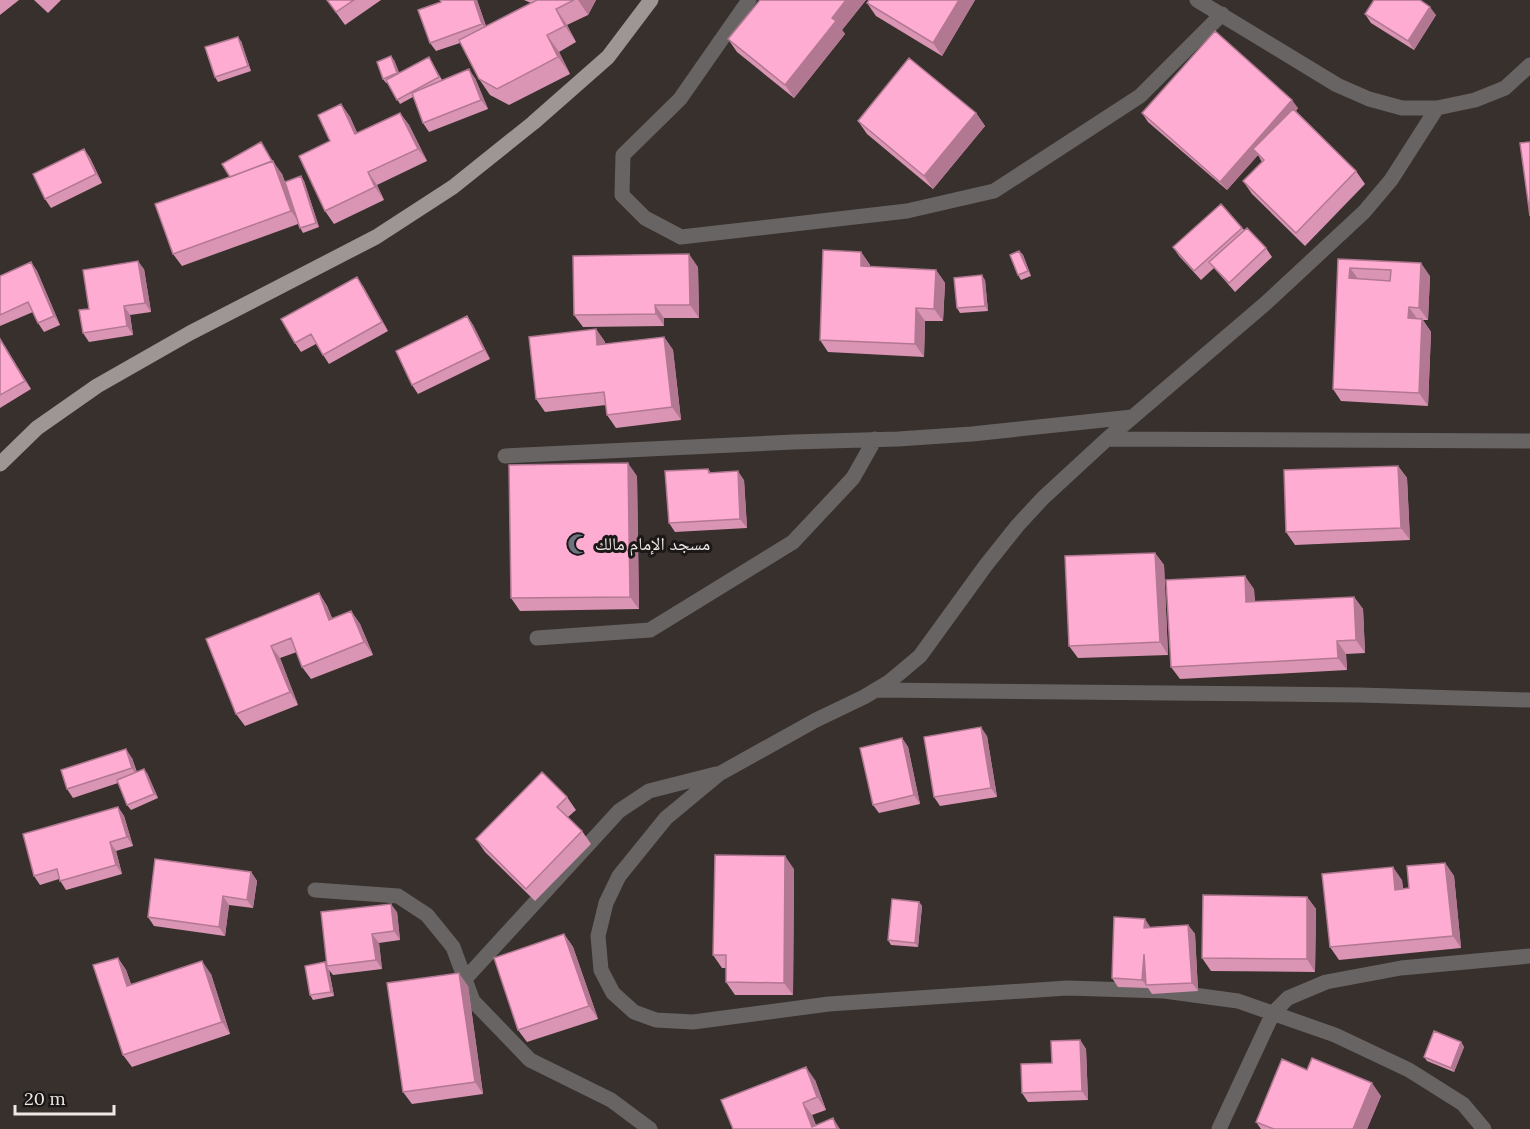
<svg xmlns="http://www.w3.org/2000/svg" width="1530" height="1129" viewBox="0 0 1530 1129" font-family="Lora,'Noto Naskh Arabic',serif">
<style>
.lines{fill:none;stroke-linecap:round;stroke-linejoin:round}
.minor{stroke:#686464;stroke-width:15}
.major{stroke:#9e9595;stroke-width:15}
.wall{fill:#da94b4}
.shaded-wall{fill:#b27892}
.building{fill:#feacd1;stroke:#b27892;stroke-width:1.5;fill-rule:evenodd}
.labels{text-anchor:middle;stroke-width:6;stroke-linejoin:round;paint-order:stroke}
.poi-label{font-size:18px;fill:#eee9e6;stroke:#1c1817;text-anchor:start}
</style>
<rect width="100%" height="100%" fill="#37302c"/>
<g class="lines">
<!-- minor -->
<path class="minor" d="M 749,0 L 680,99 L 623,155 L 622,195 L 645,218 L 681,237 L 907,211 L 994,191 L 1140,96 L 1222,14
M 1197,0 L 1337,85 L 1369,99 L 1402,108 L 1437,108 L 1475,100 L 1505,88 L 1530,65
M 1437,108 L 1391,180 L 1364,212 L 1266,303 L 1107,439 L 1043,498 L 1018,525 L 986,565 L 920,656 L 889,682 L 864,697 L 816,720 L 719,774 L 666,818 L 619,876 L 606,903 L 598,936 L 601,970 L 613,993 L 634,1012 L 656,1020 L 693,1022 L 829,1004 L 1067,988 L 1164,991 L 1238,1001 L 1335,1035 L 1409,1070 L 1463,1104 L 1484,1129
M 1107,439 L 1530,441
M 505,456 L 793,442 L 898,439 L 972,434 L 1132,417
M 537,638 L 650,630 L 793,542 L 853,478 L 875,439
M 877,690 L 1360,695 L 1530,700
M 315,890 L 398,896 L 427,915 L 453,947 L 473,1001 L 530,1060 L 611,1100 L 650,1129
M 465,979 L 619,811 L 649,791 L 716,774
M 1219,1129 L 1273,1013 L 1288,998 L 1326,982 L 1401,968 L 1530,956"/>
<!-- major -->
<path class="major" d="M 0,464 L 37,428 L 97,386 L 190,333 L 376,237 L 453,187 L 533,123 L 608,57 L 651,0"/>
</g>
<!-- wall -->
<path class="wall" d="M 0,0 L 19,0 L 0,15 Z
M 34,0 L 61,0 L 48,13 Z
M 327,0 L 381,0 L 345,25 Z
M 440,0 L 477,0 L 486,26 L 531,3 L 524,0 L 596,0 L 588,15 L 567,25 L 576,42 L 559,52 L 570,74 L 509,105 L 490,95 L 479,79 L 460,43 L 436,51 L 430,43 L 441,2 Z
M 760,0 L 866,0 L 842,30 L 845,34 L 794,98 L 737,52 L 728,39 Z
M 869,0 L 975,0 L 942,56 L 876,16 L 867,3 Z
M 1365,14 L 1436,15 L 1414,50 L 1371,23 Z
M 241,41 L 251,71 L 218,82 L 215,77 Z
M 394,60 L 399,73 L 432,62 L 442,80 L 475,78 L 488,109 L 429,132 L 423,123 L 413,97 L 400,104 L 388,83 L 386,83 L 383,79 Z
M 341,104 L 350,117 L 357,133 L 400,113 L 409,125 L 427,161 L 377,185 L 384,200 L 334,224 L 325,211 L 330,141 Z
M 1298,108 L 1296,111 L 1356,171 L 1365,184 L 1305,246 L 1252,194 L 1243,181 L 1262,162 L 1258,155 L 1227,190 L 1148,122 L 1142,113 Z
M 976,113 L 985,126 L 933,189 L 867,134 L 858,121 Z
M 261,142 L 272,162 L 282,174 L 285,182 L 301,176 L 304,181 L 319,227 L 303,233 L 298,224 L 182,266 L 173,254 L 230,177 Z
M 84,149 L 90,158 L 102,183 L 51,208 L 45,199 Z
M 1242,228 L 1266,248 L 1272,257 L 1235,292 L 1214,268 L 1201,280 L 1179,256 L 1173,247 Z
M 1019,251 L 1023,255 L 1031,276 L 1021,280 L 1018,275 Z
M 861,252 L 870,265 L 870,267 L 936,270 L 945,283 L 943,321 L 925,321 L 924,357 L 828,352 L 820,340 Z
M 1338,259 L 1430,276 L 1428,320 L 1423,320 L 1431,332 L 1428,406 L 1341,401 L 1333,389 Z
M 31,262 L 37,271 L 60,325 L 44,332 L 38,323 L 33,312 L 0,326 L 0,276 Z
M 698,267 L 699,318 L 664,318 L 664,326 L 583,327 L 574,315 Z
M 144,269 L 151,312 L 130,315 L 133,335 L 89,342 L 83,333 L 89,309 Z
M 985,280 L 988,311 L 960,313 L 957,308 Z
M 363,286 L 388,331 L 329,364 L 316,344 L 301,352 L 295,343 Z
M 467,316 L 473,325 L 490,359 L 418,394 L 412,385 Z
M 596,329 L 605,342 L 605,344 L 664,337 L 673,350 L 681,420 L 616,428 L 607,415 L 606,405 L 545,412 L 536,399 Z
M 0,339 L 31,389 L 0,408 Z
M 1398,466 L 1407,478 L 1410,540 L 1295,545 L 1286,532 Z
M 708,469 L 711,473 L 744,480 L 747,528 L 675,532 L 669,523 Z
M 637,476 L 639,609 L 520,611 L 511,598 Z
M 1155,553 L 1164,565 L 1168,655 L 1078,658 L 1069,646 Z
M 1254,589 L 1255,602 L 1354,597 L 1363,609 L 1365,653 L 1346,654 L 1347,670 L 1180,679 L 1171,667 Z
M 319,593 L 327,606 L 332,618 L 351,611 L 360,624 L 373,655 L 311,679 L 302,667 L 297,652 L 280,658 L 298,705 L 245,726 L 236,714 L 206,639 Z
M 987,736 L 997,797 L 940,806 L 934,797 Z
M 902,738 L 908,747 L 920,804 L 879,813 L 873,805 Z
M 132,758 L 137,772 L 147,773 L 158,798 L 131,810 L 127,805 L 118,783 L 73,798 L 67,789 Z
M 567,797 L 576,810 L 568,817 L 582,831 L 591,844 L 535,901 L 485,852 L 476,839 Z
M 118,807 L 124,816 L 133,846 L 116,851 L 122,874 L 66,890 L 59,879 L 40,885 L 34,876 Z
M 1445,863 L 1454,876 L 1461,948 L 1339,960 L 1330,947 L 1402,880 L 1403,889 L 1409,888 Z
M 794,869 L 793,995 L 735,995 L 726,982 L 726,968 L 722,968 L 713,955 Z
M 251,872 L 257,881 L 253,908 L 229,905 L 225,936 L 154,926 L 148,917 Z
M 1307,897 L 1316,909 L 1315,972 L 1211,971 L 1202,958 Z
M 919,902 L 922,906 L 918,947 L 891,945 L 888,940 Z
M 397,912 L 400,940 L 379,943 L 382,969 L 333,975 L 329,970 L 334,996 L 313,1000 L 310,995 L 326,963 Z
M 1188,925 L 1195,934 L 1198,991 L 1152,994 L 1148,988 L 1118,987 L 1112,978 L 1150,927 Z
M 564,934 L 573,947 L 598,1019 L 527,1042 L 518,1030 Z
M 118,958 L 126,970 L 131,984 L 211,974 L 230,1034 L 132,1067 L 123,1055 Z
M 468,986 L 483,1094 L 412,1104 L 403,1092 Z
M 1080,1040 L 1086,1049 L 1088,1100 L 1028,1102 L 1022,1093 L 1052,1063 Z
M 1461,1042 L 1464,1047 L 1454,1072 L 1427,1061 L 1424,1057 Z
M 1307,1070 L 1381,1096 L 1367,1129 L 1261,1129 L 1256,1122 Z
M 815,1080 L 826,1110 L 812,1115 L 816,1125 L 733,1129 Z"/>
<!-- shaded-wall -->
<path class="shaded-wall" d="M 474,0 L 477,0 L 488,32 L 482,24 Z
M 578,0 L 596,0 L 588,15 Z
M 846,0 L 866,0 L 842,30 L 845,34 L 794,98 L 785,85 L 832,18 Z
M 959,0 L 975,0 L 942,56 L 933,43 Z
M 1430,7 L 1436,15 L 1414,50 L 1408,41 Z
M 556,9 L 567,25 L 576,42 L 565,26 Z
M 547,35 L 559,52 L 570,74 L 558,57 Z
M 238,37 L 241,41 L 251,71 L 248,66 Z
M 391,56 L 394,60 L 401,77 L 397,73 Z
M 469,69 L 475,78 L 488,109 L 481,100 Z
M 1292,100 L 1298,108 L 1258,154 L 1253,149 L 1258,155 L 1227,190 L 1220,182 Z
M 341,104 L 350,117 L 364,147 L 355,134 Z
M 400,113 L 409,125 L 427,161 L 418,149 Z
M 976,113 L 985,126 L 933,189 L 924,176 Z
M 261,142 L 274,165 L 273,161 L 282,174 L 300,224 L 291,211 Z
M 84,149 L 90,158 L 102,183 L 96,174 Z
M 368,172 L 377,185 L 384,200 L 375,187 Z
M 301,176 L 304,181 L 319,227 L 316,223 Z
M 1019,251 L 1023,255 L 1031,276 L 1028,271 Z
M 861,252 L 870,265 L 870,279 L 861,266 Z
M 689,254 L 698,267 L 699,318 L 690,305 Z
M 138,261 L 144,269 L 151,312 L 145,303 Z
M 31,262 L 37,271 L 60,325 L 54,316 Z
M 1421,263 L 1430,276 L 1428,320 L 1419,308 Z
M 1350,268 L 1359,280 L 1349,278 Z
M 936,270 L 945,283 L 943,321 L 934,309 Z
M 982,275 L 985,280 L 988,311 L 985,306 Z
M 357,277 L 363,286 L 388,331 L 382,322 Z
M 655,305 L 664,318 L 664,326 L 656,314 Z
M 124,306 L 130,315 L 133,335 L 127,326 Z
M 1409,307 L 1418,320 L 1408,318 Z
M 916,308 L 925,321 L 924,357 L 915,344 Z
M 467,316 L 473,325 L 490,359 L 484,350 Z
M 1422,319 L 1431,332 L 1428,406 L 1419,393 Z
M 596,329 L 605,342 L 606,358 L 597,345 Z
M 664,337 L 673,350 L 681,420 L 672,407 Z
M 0,339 L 6,348 L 31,389 L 25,381 Z
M 628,463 L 637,476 L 639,609 L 630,597 Z
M 1398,466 L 1407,478 L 1410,540 L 1401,528 Z
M 738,471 L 744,480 L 747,528 L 740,519 Z
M 1155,553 L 1164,565 L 1168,655 L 1160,642 Z
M 1245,576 L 1254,589 L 1255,615 L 1246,602 Z
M 319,593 L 327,606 L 338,632 L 329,620 Z
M 1354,597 L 1363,609 L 1365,653 L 1356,640 Z
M 351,611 L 360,624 L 373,655 L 364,642 Z
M 1337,641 L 1346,654 L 1347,670 L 1338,658 Z
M 271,646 L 280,658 L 298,705 L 290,692 Z
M 981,727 L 987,736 L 997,797 L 991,788 Z
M 902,738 L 908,747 L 920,804 L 914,795 Z
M 126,749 L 132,758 L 138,777 L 132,768 Z
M 144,769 L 147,773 L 158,798 L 154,794 Z
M 118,807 L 124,816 L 133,846 L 127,837 Z
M 110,842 L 116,851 L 122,874 L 116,865 Z
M 785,856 L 794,869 L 793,995 L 784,983 Z
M 1445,863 L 1454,876 L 1461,948 L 1453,936 Z
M 1393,867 L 1402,880 L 1404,902 L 1395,890 Z
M 251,872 L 257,881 L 253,908 L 247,900 Z
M 223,896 L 229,905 L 225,936 L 219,927 Z
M 1307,897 L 1316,909 L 1315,972 L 1307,959 Z
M 919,902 L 922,906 L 918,947 L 915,943 Z
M 391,904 L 397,912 L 400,940 L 394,931 Z
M 1145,919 L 1151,928 L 1144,928 Z
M 1188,925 L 1195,934 L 1198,991 L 1192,983 Z
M 372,934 L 379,943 L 382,969 L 376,960 Z
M 564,934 L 573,947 L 598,1019 L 589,1006 Z
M 1144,954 L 1146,985 L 1142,980 Z
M 118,958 L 126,970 L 136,998 L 127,986 Z
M 202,961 L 211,974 L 230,1034 L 222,1022 Z
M 325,962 L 329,970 L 334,996 L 331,992 Z
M 459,973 L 468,986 L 483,1094 L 475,1082 Z
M 1080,1040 L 1086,1049 L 1088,1100 L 1082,1091 Z
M 1461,1042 L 1464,1047 L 1454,1072 L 1451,1068 Z
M 806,1067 L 815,1080 L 826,1110 L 817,1097 Z
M 1372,1083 L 1381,1096 L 1367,1129 L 1353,1129 Z
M 803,1103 L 812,1115 L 817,1129 L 812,1127 Z
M 833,1118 L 840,1129 L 837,1129 Z"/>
<!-- building -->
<path class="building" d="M 327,0 L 354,0 L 336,12 Z
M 440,0 L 474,0 L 482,24 L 430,43 L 418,10 L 441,2 Z
M 537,0 L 574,0 L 556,9 L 565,26 L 547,35 L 558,57 L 497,89 L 479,79 L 459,40 Z
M 760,0 L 846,0 L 832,18 L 836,21 L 785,85 L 728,39 Z
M 869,0 L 959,0 L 933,43 L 867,3 Z
M 1374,0 L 1420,0 L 1430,7 L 1408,41 L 1365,14 Z
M 1215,31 L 1292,100 L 1220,182 L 1142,113 Z
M 238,37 L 248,66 L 215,77 L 205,47 Z
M 391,56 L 397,73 L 383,79 L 377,62 Z
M 429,57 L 439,77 L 397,100 L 386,80 Z
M 909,58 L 976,113 L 924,176 L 858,121 Z
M 469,69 L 481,100 L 423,123 L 412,93 Z
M 341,104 L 355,134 L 400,113 L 418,149 L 368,172 L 375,187 L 325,211 L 299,156 L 330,141 L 318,115 Z
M 1293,109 L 1356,171 L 1296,233 L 1243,181 L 1264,160 L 1253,149 Z
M 261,142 L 272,161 L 230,177 L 222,164 Z
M 1530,142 L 1530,216 L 1520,143 Z
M 84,149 L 96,174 L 45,199 L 33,174 Z
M 273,161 L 291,211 L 173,254 L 155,204 Z
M 301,176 L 316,223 L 300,228 L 285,182 Z
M 1221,204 L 1242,228 L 1194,271 L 1173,247 Z
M 1247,228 L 1266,248 L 1229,283 L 1209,262 Z
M 823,250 L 861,252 L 861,266 L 936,270 L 934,309 L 916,308 L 915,344 L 820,340 Z
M 1019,251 L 1028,271 L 1018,275 L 1010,255 Z
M 689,254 L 690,305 L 655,305 L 656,314 L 574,315 L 573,256 Z
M 1338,259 L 1421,263 L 1419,308 L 1409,307 L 1408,318 L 1422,319 L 1419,393 L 1333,389 ZM 1350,268 L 1391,270 L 1390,281 L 1349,278 Z
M 138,261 L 145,303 L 124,306 L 127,326 L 83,333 L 79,310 L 89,309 L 83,270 Z
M 31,262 L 54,316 L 38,323 L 28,302 L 0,315 L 0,276 Z
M 982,275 L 985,306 L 957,308 L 954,278 Z
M 357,277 L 382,322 L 323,355 L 311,334 L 295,343 L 281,319 Z
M 467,316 L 484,350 L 412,385 L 396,351 Z
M 596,329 L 597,345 L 664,337 L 672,407 L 607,415 L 604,392 L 536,399 L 529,337 Z
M 0,339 L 25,381 L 0,395 Z
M 628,463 L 630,597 L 511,598 L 509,465 Z
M 1398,466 L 1401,528 L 1286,532 L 1284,470 Z
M 708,469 L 709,473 L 738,471 L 740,519 L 669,523 L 665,471 Z
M 1155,553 L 1160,642 L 1069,646 L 1065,556 Z
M 1245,576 L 1246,602 L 1354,597 L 1356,640 L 1337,641 L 1338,658 L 1171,667 L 1166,580 Z
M 319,593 L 329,620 L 351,611 L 364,642 L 302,667 L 291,638 L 271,646 L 290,692 L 236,714 L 206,639 Z
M 981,727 L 991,788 L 934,797 L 924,737 Z
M 902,738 L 914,795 L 873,805 L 860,748 Z
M 126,749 L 132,768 L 67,789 L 61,770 Z
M 144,769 L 154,794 L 127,805 L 117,780 Z
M 542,772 L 567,797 L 557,807 L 582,831 L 526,889 L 476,839 Z
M 118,807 L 127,837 L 110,842 L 116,865 L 60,881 L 57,869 L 34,876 L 23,834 Z
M 715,855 L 785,856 L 784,983 L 726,982 L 726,955 L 713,955 Z
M 155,859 L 251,872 L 247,900 L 223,896 L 219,927 L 148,917 Z
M 1445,863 L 1453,936 L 1330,947 L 1322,874 L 1393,867 L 1395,890 L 1409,888 L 1407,866 Z
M 1203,895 L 1307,897 L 1307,959 L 1202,958 Z
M 892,899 L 919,902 L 915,943 L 888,940 Z
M 391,904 L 394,931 L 372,934 L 376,960 L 327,966 L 321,912 Z
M 1114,917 L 1145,919 L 1144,928 L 1188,925 L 1192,983 L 1146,985 L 1144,954 L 1142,980 L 1112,978 Z
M 564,934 L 589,1006 L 518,1030 L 494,958 Z
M 118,958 L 127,986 L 202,961 L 222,1022 L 123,1055 L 93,965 Z
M 325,962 L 331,992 L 310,995 L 305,966 Z
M 459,973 L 475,1082 L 403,1092 L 387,983 Z
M 1434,1031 L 1461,1042 L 1451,1068 L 1424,1057 Z
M 1080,1040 L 1082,1091 L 1022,1093 L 1021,1064 L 1052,1063 L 1051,1041 Z
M 1312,1058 L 1372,1083 L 1353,1129 L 1274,1129 L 1256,1122 L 1282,1059 L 1307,1070 Z
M 806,1067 L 817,1097 L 803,1103 L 812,1127 L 833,1118 L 837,1129 L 733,1129 L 721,1100 Z"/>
<!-- icons -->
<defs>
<g id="mosque-bare" transform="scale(1.62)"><path d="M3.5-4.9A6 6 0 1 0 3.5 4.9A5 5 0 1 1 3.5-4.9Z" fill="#6b7280" stroke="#1c1817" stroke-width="2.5" paint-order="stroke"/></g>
</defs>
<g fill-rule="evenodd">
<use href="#mosque-bare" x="578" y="544"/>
</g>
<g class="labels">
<!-- poi labels -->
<g class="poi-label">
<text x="595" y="550">مسجد الإمام مالك</text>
</g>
</g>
<!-- scale -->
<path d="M15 1105v9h99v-9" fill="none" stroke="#eee9e6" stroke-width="3"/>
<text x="24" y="1105" font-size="18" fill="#eee9e6" stroke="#1c1817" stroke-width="4.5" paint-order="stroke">20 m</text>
</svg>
